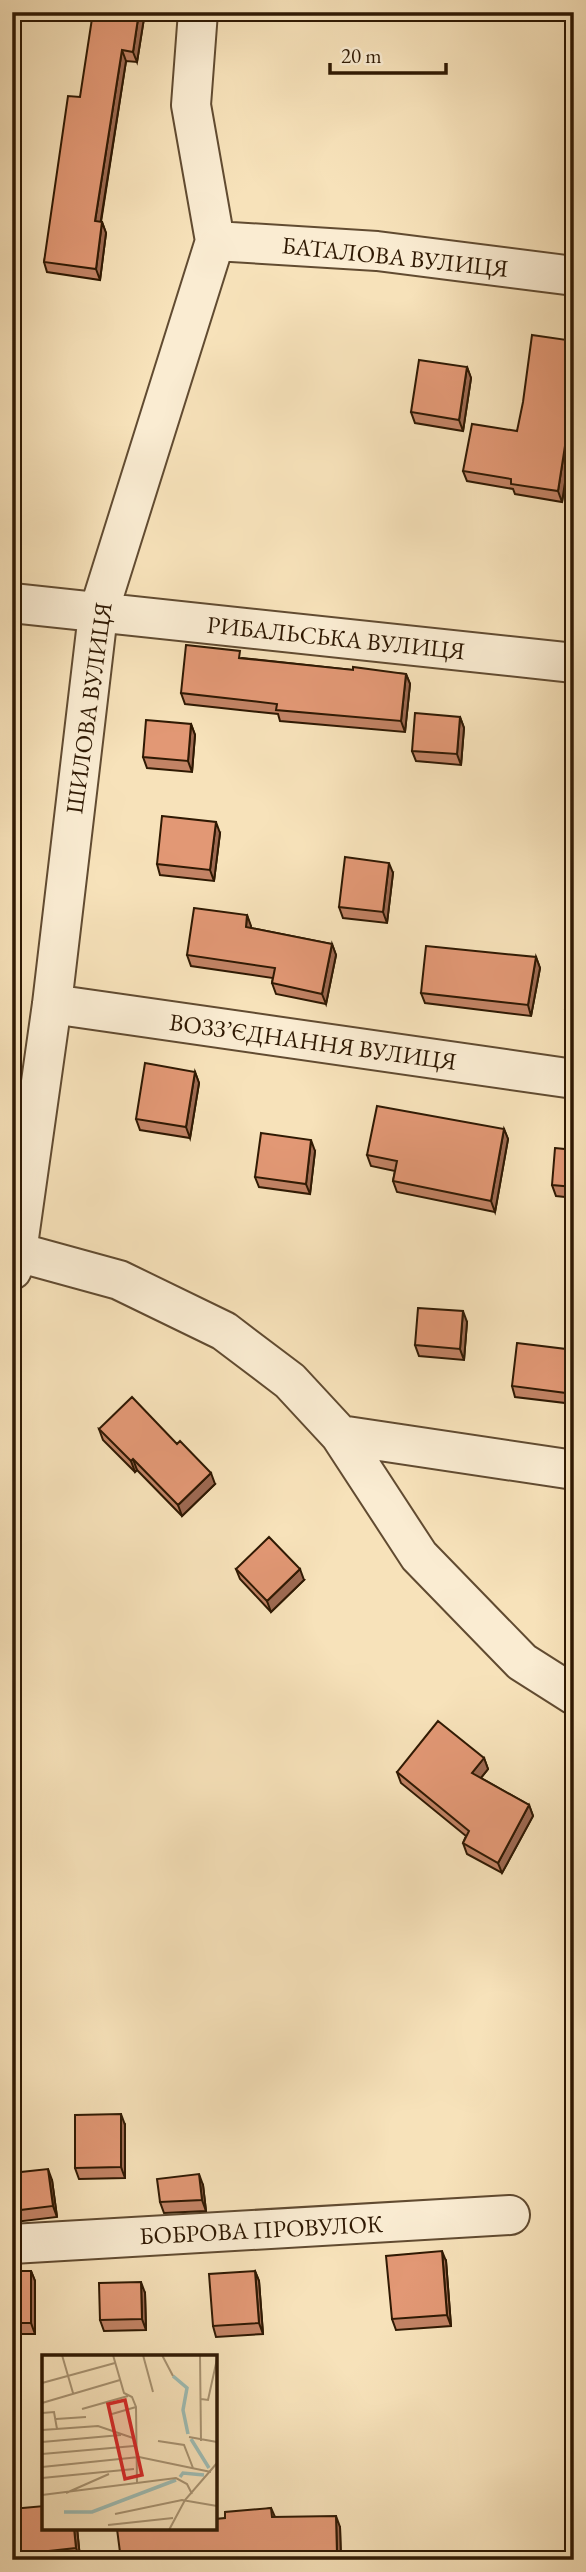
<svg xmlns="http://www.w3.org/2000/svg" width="586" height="2572" viewBox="0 0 586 2572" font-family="'EB Garamond',serif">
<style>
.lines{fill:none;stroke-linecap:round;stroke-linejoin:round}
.street-casing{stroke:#614b31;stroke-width:42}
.street{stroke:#faecd2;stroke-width:38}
.wall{fill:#c28365;stroke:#2f1903;stroke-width:2}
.shaded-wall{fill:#9e6a52;stroke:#2f1903;stroke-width:2}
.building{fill:#e29875;stroke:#2f1903;stroke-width:2}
.labels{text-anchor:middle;stroke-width:5;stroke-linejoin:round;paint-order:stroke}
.street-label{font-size:24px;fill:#2f1903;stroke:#faecd2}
.inset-river{fill:none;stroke:#9ebdb5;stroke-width:3.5}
.inset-road{fill:none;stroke:#a79271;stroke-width:2}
.view{fill:#d62828;fill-opacity:0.15;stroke:#d62828;stroke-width:3.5}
.inset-edge{fill:none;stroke:#2f1903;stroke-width:3.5}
</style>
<rect width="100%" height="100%" fill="#f7e2ba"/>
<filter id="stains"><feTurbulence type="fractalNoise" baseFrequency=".00286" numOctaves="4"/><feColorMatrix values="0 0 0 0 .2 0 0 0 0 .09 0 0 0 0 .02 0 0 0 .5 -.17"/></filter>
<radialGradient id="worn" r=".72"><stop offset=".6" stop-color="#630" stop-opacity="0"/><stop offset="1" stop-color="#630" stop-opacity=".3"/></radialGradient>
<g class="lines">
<!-- street casing -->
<g class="street-casing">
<path id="street" d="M 215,241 L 377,251 L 574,276
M 12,603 L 574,663
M 52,1004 L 574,1079
M 17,1252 L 119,1280 L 224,1331 L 290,1381 L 340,1435 L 419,1556 L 522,1662 L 574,1695
M 12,1270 L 17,1252 L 52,1004 L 98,614 L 215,241 L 191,105 L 198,12
M 340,1435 L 574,1470
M 12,2244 L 510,2215"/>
</g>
<!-- street -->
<use href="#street" class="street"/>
</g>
<!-- wall -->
<path class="wall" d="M 145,12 L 137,62 L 126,61 L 101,222 L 102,222 L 106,233 L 100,280 L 47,272 L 44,262 L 80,97 Z
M 574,341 L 574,425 L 562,502 L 515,494 L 513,489 L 467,481 L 463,471 L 517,431 Z
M 467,367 L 471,378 L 463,431 L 415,423 L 411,412 Z
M 242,658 L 353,670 L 406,674 L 410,684 L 405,732 L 280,721 L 278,714 L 185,704 L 181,693 Z
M 460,717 L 464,728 L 461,765 L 416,761 L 412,751 Z
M 191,724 L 195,735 L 192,772 L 147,768 L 143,757 Z
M 220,833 L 214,881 L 160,875 L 157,864 Z
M 393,873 L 387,923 L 343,918 L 339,907 Z
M 247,915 L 251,928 L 332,944 L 336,955 L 326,1004 L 276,994 L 272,983 L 273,978 L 191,966 L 187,955 Z
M 536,957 L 540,968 L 531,1016 L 425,1003 L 421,993 Z
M 574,967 L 574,1020 L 569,1020 L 565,1009 Z
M 195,1072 L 199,1083 L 190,1138 L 140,1130 L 136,1119 Z
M 504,1129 L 508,1139 L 495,1212 L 397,1192 L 393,1181 L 395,1171 L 371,1166 L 367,1155 Z
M 574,1150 L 574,1198 L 556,1196 L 552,1185 Z
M 315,1151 L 310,1194 L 259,1187 L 255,1177 Z
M 467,1322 L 464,1360 L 419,1356 L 415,1345 Z
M 574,1350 L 574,1404 L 515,1397 L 512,1386 Z
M 99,1429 L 215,1484 L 182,1516 L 137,1470 L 135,1472 L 103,1440 Z
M 236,1569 L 304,1580 L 271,1612 L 240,1579 Z
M 484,1758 L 488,1769 L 481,1778 L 529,1805 L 533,1816 L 502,1873 L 467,1854 L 463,1843 L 466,1836 L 401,1783 L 397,1772 Z
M 125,2125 L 125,2178 L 79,2179 L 75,2168 Z
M 12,2173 L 52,2180 L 57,2217 L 15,2222 L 12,2214 Z
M 203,2185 L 206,2211 L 164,2213 L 160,2202 Z
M 446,2261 L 451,2326 L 396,2330 L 392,2319 Z
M 12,2271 L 31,2271 L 35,2281 L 35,2334 L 12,2334 Z
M 255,2271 L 259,2281 L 263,2334 L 216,2337 L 213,2326 Z
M 145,2293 L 146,2330 L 104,2331 L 100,2320 Z
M 574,2295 L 574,2353 L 570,2352 L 566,2342 Z
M 271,2508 L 275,2517 L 340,2527 L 341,2560 L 121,2560 L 225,2518 Z
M 12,2509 L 44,2528 L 77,2528 L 80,2558 L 69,2560 L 12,2560 Z"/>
<!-- shaded-wall -->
<path class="shaded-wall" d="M 139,12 L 145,12 L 137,62 L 133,52 Z
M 122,50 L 126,61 L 99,232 L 95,221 Z
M 102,222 L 106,233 L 100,280 L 96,269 Z
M 467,367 L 471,378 L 463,431 L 459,420 Z
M 574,388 L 574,425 L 562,502 L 558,491 Z
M 406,674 L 410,684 L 405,732 L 401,721 Z
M 460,717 L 464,728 L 461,765 L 457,754 Z
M 191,724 L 195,735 L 192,772 L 188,761 Z
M 216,822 L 220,833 L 214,881 L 210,870 Z
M 389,863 L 393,873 L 387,923 L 383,912 Z
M 247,915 L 251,926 L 250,937 L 246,927 Z
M 332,944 L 336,955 L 326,1004 L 322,994 Z
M 536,957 L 540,968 L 531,1016 L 528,1005 Z
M 195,1072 L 199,1083 L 190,1138 L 186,1127 Z
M 504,1129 L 508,1139 L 495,1212 L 491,1201 Z
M 311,1140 L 315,1151 L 310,1194 L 306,1184 Z
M 463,1311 L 467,1322 L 464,1360 L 460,1349 Z
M 133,1459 L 137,1470 L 135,1472 L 131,1461 Z
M 211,1473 L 215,1484 L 182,1516 L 178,1505 Z
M 300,1569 L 304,1580 L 271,1612 L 267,1601 Z
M 484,1758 L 488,1769 L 476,1784 L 472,1773 Z
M 529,1805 L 533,1816 L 502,1873 L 498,1863 Z
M 121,2114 L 125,2125 L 125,2178 L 121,2167 Z
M 48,2169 L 52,2180 L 57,2217 L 53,2206 Z
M 199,2174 L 203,2185 L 206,2211 L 202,2200 Z
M 442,2251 L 446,2261 L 451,2326 L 447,2315 Z
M 31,2271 L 35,2281 L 35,2334 L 31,2323 Z
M 255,2271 L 259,2281 L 263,2334 L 259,2323 Z
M 141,2282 L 145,2293 L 146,2330 L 142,2319 Z
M 336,2516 L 340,2527 L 341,2560 L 339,2560 L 337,2553 Z
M 74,2528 L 77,2528 L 80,2558 L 76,2548 Z"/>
<!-- building -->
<path class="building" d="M 93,12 L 139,12 L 133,52 L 122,50 L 95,221 L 102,222 L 96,269 L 44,262 L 68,96 L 80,97 Z
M 532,335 L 574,341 L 574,388 L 558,491 L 511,484 L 511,479 L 463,471 L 472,424 L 517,431 L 523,402 Z
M 419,360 L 467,367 L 459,420 L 411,412 Z
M 186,645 L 240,651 L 239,658 L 353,670 L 353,667 L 406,674 L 401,721 L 276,710 L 277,704 L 181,693 Z
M 415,713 L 460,717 L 457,754 L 412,751 Z
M 146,720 L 191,724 L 188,761 L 143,757 Z
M 162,816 L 216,822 L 210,870 L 157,864 Z
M 345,857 L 389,863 L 383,912 L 339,907 Z
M 194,908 L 247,915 L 246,927 L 332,944 L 322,994 L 272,983 L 275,968 L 187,955 Z
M 426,946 L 536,957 L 528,1005 L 421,993 Z
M 569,967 L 574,967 L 574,1010 L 565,1009 Z
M 145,1063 L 195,1072 L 186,1127 L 136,1119 Z
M 377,1106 L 504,1129 L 491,1201 L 393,1181 L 397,1161 L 367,1155 Z
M 261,1133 L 311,1140 L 306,1184 L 255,1177 Z
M 555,1148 L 574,1150 L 574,1187 L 552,1185 Z
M 418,1308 L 463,1311 L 460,1349 L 415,1345 Z
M 517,1343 L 574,1350 L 574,1394 L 512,1386 Z
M 132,1397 L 177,1444 L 180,1441 L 211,1473 L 178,1505 L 133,1459 L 131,1461 L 99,1429 Z
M 269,1537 L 300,1569 L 267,1601 L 236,1569 Z
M 438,1721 L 484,1758 L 472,1773 L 529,1805 L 498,1863 L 463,1843 L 469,1831 L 397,1772 Z
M 121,2114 L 121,2167 L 75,2168 L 75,2115 Z
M 48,2169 L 53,2206 L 12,2211 L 12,2173 Z
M 199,2174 L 202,2200 L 160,2202 L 157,2179 Z
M 442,2251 L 447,2315 L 392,2319 L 386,2256 Z
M 12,2271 L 31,2271 L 31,2323 L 12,2323 Z
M 255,2271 L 259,2323 L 213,2326 L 209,2274 Z
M 141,2282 L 142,2319 L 100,2320 L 99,2283 Z
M 566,2295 L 574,2295 L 574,2342 L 566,2342 Z
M 44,2506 L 44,2528 L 74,2528 L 76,2548 L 12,2555 L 12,2509 Z
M 271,2508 L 272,2517 L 336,2516 L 337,2553 L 275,2554 L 275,2560 L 121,2560 L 117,2529 L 215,2528 L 215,2519 L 225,2518 L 225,2512 Z"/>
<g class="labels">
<!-- street labels -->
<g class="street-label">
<text transform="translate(395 257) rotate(6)" y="8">БАТАЛОВА ВУЛИЦЯ</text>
<text transform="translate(336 638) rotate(6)" y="8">РИБАЛЬСЬКА ВУЛИЦЯ</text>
<text transform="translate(89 708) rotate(-82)" y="8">ШИЛОВА ВУЛИЦЯ</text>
<text transform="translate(313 1042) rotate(8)" y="8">ВОЗЗ’ЄДНАННЯ ВУЛИЦЯ</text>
<text transform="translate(261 2230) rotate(-3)" y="8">БОБРОВА ПРОВУЛОК</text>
</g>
</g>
<!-- overview -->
<g transform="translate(42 2355)">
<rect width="175" height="175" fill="#f7e2ba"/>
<path class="inset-river" d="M 131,21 L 145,33 L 141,55 L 146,79M 149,84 L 167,113M 138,122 L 141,118 L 162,120M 22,157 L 50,157 L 134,125"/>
<path class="inset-road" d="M 20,0 L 31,38M 71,0 L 82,38 L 90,42 L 94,52 L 95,129M 101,0 L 111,37M 120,0 L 131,21M 158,0 L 159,86M 0,28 L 73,8M 159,44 L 166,45 L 175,4M 0,48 L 78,25M 40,54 L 86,41M 0,58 L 12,57 L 15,74M 70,59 L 94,52M 14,64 L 44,62M 0,75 L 56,71 L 91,83M 147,82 L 175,87M 116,86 L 142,90 L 151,113M 0,87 L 79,80M 0,99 L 92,91M 0,112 L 97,102 L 169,117M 0,123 L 92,114M 24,138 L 67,119M 0,140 L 134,123 L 145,129 L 150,139M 73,159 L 140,145 L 175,151M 66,170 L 131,163M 127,175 L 143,145 L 175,108"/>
<path class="view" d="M 83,45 L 100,120 L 83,124 L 66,49 Z"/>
<rect width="175" height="175" class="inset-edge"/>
</g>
<!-- margin -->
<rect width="586" height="2572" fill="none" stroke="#f7e2ba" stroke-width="42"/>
<rect x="14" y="14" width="558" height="2544" fill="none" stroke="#2f1903" stroke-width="3.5"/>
<rect x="21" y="21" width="544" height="2530" fill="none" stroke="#2f1903" stroke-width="2"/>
<!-- scale -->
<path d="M330 63v10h116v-10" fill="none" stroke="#2f1903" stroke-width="3.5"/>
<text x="341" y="63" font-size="21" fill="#2f1903" stroke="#faecd2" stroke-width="5" paint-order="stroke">20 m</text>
<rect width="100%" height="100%" filter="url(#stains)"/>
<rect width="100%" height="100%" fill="url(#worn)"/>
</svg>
